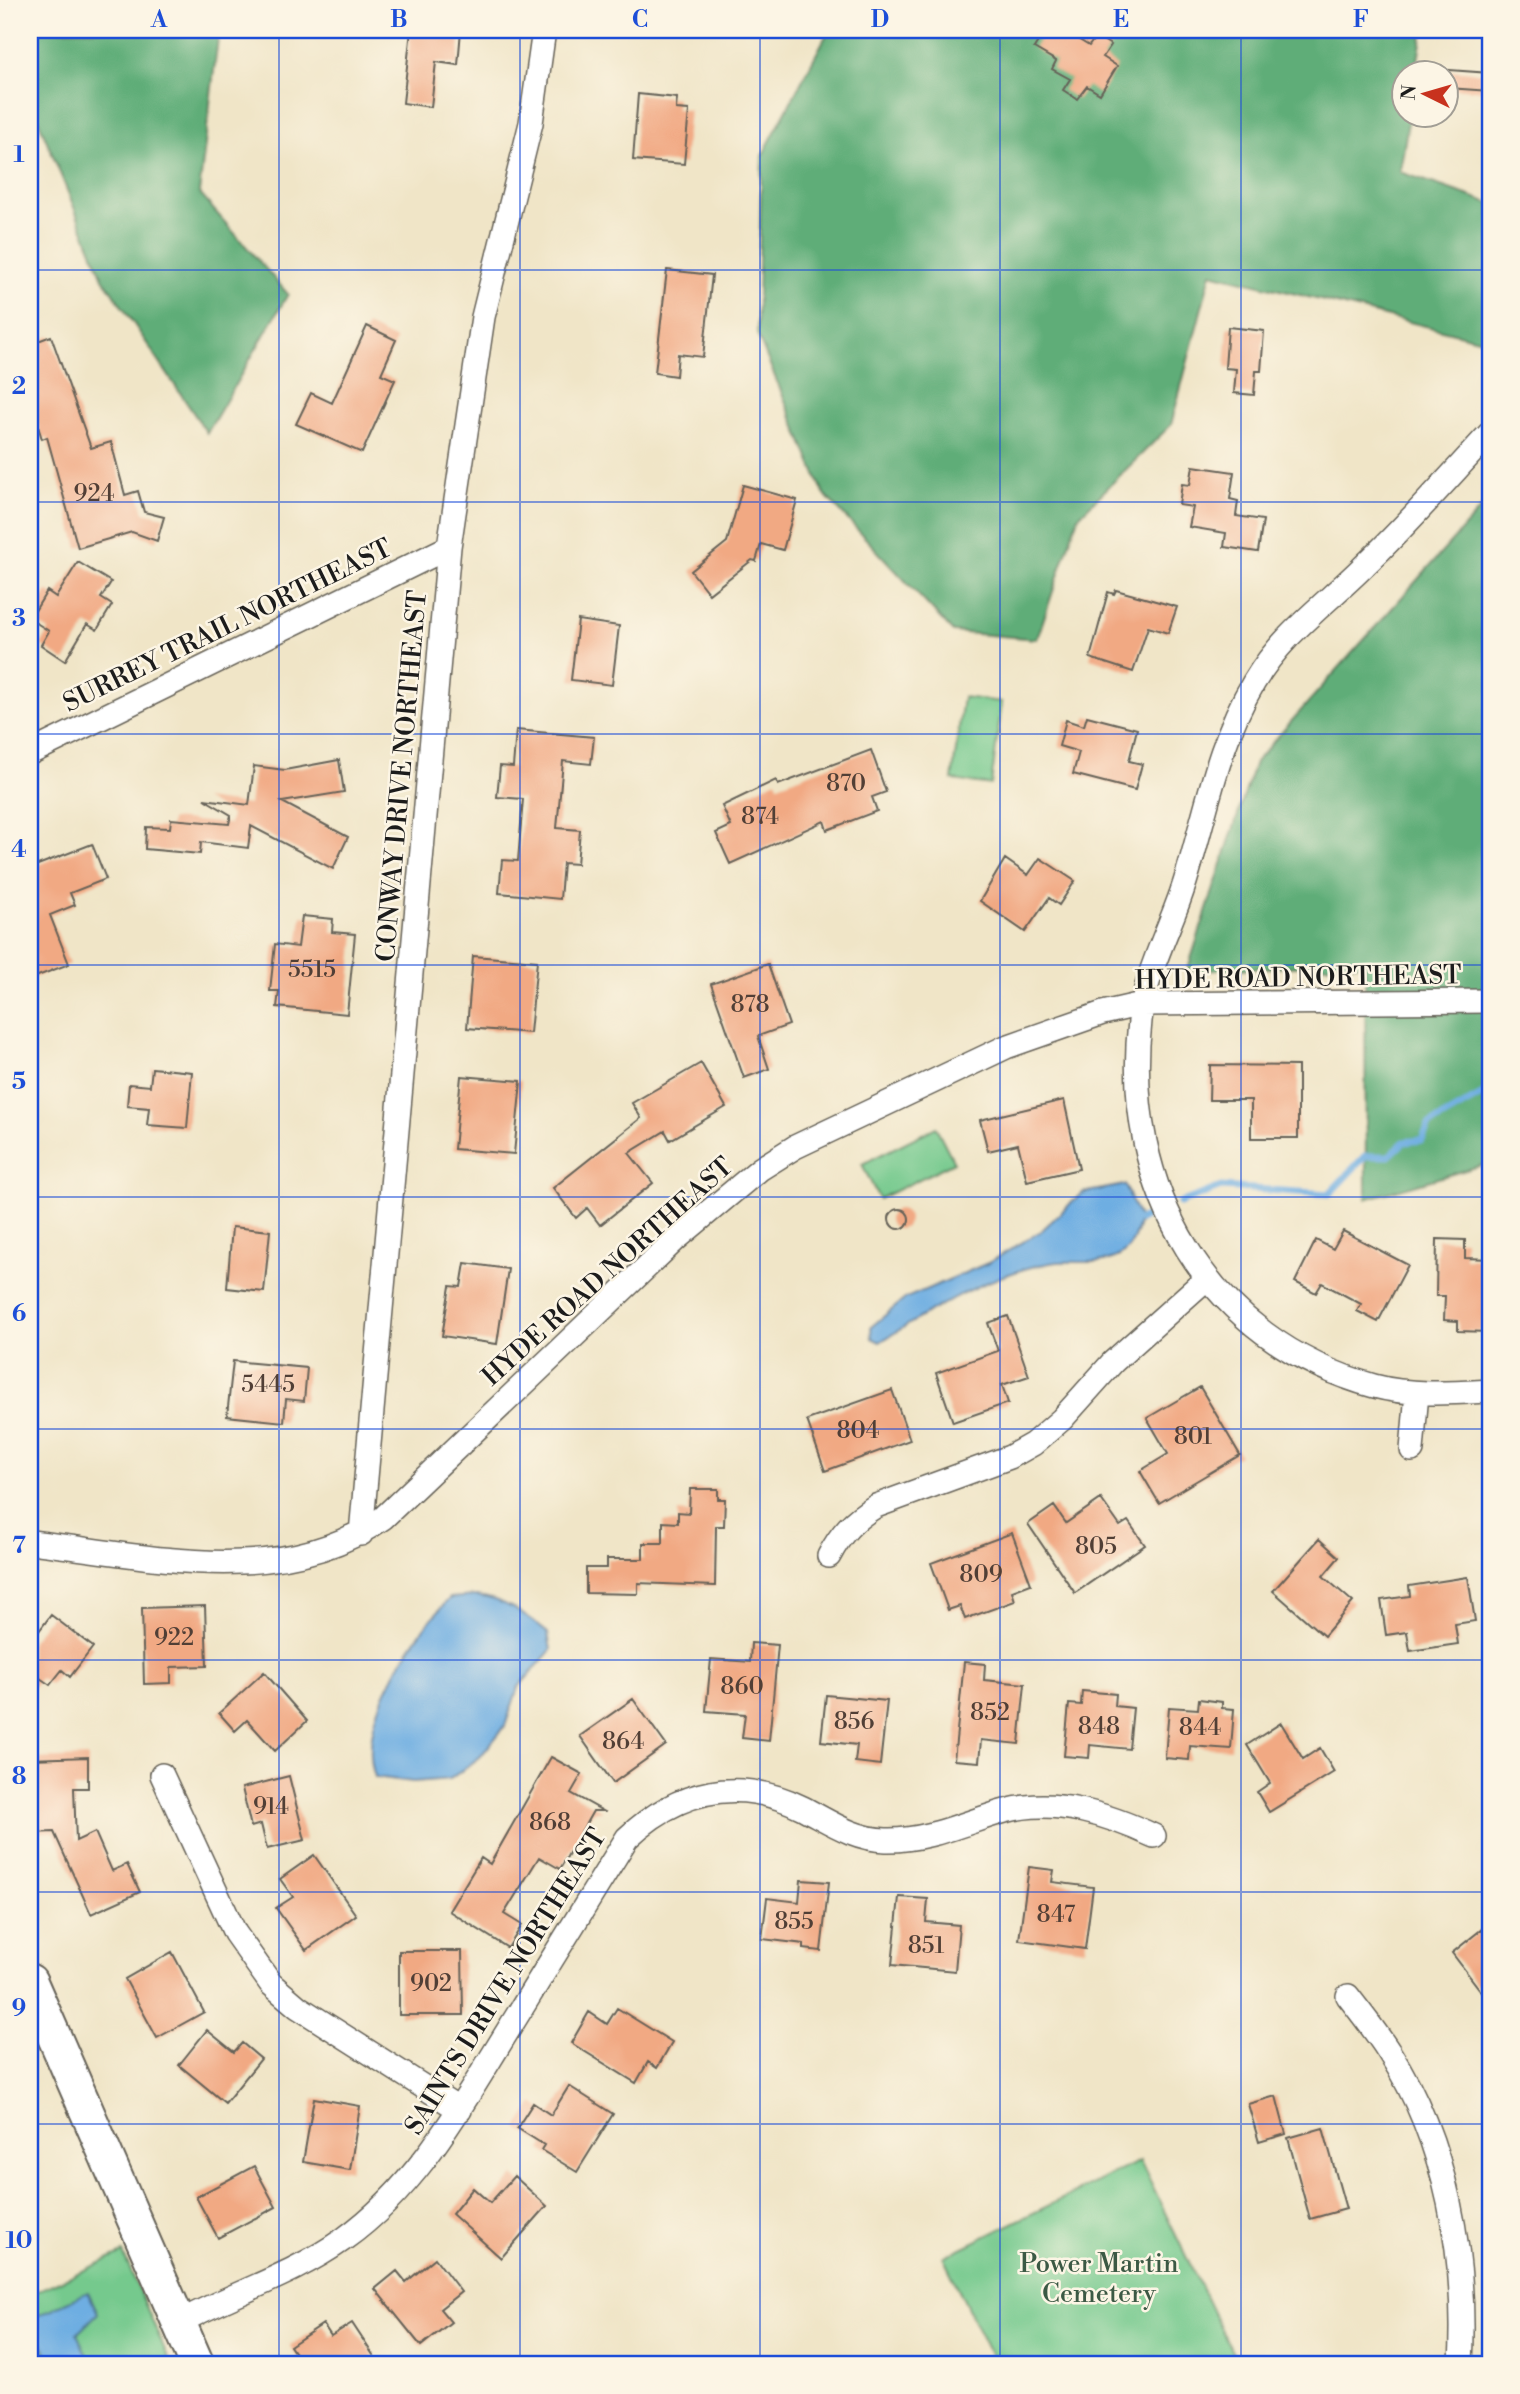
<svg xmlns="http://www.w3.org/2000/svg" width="1520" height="2394" viewBox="0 0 1520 2394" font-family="'Libre Bodoni',serif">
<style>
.green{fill:#74c98d;stroke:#487254;stroke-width:2}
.forest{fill:#5fad78;stroke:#3e644a;stroke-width:2}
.water{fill:#6eaee2;stroke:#45657f;stroke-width:2}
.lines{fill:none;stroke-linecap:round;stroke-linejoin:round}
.stream{stroke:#6eaee2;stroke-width:7}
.building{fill:#f1a983}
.street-casing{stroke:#666258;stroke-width:26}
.secondary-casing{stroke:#666258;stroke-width:37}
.street{stroke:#fff;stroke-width:23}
.secondary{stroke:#fff;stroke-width:33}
.grid{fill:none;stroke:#1d4ed8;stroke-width:2;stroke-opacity:0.55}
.labels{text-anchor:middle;stroke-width:5;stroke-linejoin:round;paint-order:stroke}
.number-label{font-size:23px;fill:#513f36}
.street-label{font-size:26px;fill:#1c1c1c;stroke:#fcf5e5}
.park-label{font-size:26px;fill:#3b5944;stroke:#fcf5e5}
.neatline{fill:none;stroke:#1d4ed8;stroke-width:2.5}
.grid-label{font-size:23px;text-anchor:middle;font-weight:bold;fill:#1d4ed8}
</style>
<rect width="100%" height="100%" fill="#fcf5e5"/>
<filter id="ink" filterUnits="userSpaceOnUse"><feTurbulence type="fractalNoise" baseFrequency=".0143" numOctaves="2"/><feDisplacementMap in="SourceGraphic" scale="14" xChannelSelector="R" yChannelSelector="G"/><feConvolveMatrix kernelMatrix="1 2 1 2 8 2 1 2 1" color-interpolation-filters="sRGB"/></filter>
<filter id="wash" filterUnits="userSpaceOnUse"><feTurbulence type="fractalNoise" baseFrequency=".00686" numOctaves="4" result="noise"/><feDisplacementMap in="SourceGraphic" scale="28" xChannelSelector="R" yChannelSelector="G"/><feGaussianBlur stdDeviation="1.57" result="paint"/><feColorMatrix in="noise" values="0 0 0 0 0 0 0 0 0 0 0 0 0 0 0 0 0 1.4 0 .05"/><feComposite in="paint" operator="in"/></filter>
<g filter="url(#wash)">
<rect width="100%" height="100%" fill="#f0e5c7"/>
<!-- green -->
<path class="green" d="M 963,697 L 1002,702 L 991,785 L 952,780 Z
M 936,1127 L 954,1162 L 879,1199 L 862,1164 Z
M 1140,2161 L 1238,2364 L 995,2364 L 943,2257 Z
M 123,2253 L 171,2364 L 30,2364 L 30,2294 Z"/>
<!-- forest -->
<path class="forest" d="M 30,30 L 219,30 L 199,193 L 288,294 L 207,433 L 103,278 L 30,100 Z
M 829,30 L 1423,30 L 1416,73 L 1404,74 L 1404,116 L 1409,116 L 1400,172 L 1490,203 L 1490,342 L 1211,273 L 1171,425 L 1078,517 L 1037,639 L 953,632 L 824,494 L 757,334 L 762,156 Z
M 1484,505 L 1490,508 L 1490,1163 L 1366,1199 L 1365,964 L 1187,971 L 1255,762 Z"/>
<!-- water -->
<path class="water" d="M 1125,1185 L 1140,1220 C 1136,1233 1132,1249 1119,1256 C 1098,1267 1073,1259 1050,1263 C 988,1274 933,1309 880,1342 L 872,1338 L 871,1327 L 906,1298 L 988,1263 L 1041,1231 L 1082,1193 Z
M 476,1596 C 505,1599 525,1615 548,1633 L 551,1650 L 518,1688 L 505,1726 L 480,1757 L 450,1779 L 413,1782 L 375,1777 C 355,1720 413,1637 450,1598 Z
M 88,2292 L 98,2313 L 77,2334 L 91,2364 L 51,2364 L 30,2319 Z"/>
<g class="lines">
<!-- stream -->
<path class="stream" d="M 1180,1203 L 1221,1187 L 1329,1194 L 1365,1156 L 1389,1156 L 1404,1142 L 1422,1140 L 1429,1125 L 1490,1090
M 1140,1220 L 1147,1216"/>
</g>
<g id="blocks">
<!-- building -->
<path class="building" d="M 411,30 L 461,30 L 458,65 L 436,62 L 431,107 L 403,103 Z
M 1045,30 L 1063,30 L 1089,46 L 1096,36 L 1111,45 L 1103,57 L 1117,66 L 1100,94 L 1087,86 L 1077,99 L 1063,90 L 1070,79 L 1052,69 L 1056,61 L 1034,48 Z
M 1449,70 L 1490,73 L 1490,91 L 1448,88 Z
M 638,94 L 677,98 L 676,109 L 689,110 L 684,164 L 633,160 Z
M 667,270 L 712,275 L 703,357 L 678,354 L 676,376 L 655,373 Z
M 367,326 L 396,340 L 381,374 L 395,380 L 362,453 L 296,424 L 311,393 L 332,403 Z
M 1228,327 L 1264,331 L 1261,371 L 1256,371 L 1254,395 L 1234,393 L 1236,369 L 1225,368 Z
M 51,336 L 91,448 L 111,442 L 125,495 L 138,491 L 144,512 L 164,517 L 157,541 L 132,532 L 78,548 L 47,437 L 42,439 L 37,423 L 30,425 L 30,344 Z
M 1193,466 L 1234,472 L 1230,499 L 1238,501 L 1236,516 L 1263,520 L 1258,552 L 1224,547 L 1226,533 L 1189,527 L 1193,507 L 1179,505 L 1182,484 L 1190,485 Z
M 743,485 L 797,500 L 783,550 L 761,544 L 756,561 L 752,560 L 709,594 L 691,571 L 727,542 Z
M 78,562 L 111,582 L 101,598 L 112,605 L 97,630 L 87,624 L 65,661 L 41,645 L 49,631 L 30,619 L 47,591 L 56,597 Z
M 1116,590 L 1177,607 L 1168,633 L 1148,627 L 1133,672 L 1090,658 L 1108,592 L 1114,594 Z
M 578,620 L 619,626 L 612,685 L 571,680 Z
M 1087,716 L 1137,729 L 1129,761 L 1142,764 L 1135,790 L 1073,774 L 1079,752 L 1059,746 L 1066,720 L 1084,726 Z
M 516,730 L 594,737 L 591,764 L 563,761 L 557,828 L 580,830 L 577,864 L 563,863 L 560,899 L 499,893 L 502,860 L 518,861 L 523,799 L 497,797 L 500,766 L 513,767 Z
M 871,750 L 886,792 L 872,797 L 877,811 L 827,830 L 824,821 L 730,864 L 716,833 L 731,826 L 722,806 L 776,780 L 778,785 Z
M 339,760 L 344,792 L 282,802 L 348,837 L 333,869 L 251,826 L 248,848 L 201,842 L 200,854 L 145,849 L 146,827 L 170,828 L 171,819 L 229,824 L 231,815 L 204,799 L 249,805 L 254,766 L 285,770 Z
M 92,844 L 106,879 L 70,893 L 75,905 L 50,915 L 69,964 L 30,979 L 30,868 Z
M 1040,858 L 1075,881 L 1059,905 L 1049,898 L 1025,932 L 980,901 L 1005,859 L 1028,875 Z
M 302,916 L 333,919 L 332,932 L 355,934 L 347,1014 L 277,1007 L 279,991 L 270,991 L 275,944 L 298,947 Z
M 473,956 L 537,961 L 530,1033 L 467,1028 Z
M 768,964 L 789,1025 L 758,1036 L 769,1069 L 744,1078 L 711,984 Z
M 701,1063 L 726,1107 L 670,1140 L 665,1131 L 629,1153 L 653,1183 L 600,1225 L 587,1208 L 576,1218 L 553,1188 L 641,1118 L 632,1103 Z
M 1210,1065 L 1298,1066 L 1298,1138 L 1251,1138 L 1251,1100 L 1209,1100 Z
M 152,1068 L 192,1072 L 187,1128 L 147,1125 L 149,1108 L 127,1106 L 129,1084 L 150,1086 Z
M 461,1076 L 521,1081 L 514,1154 L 454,1149 Z
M 1064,1100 L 1079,1169 L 1027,1181 L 1018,1144 L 988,1151 L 980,1120 Z
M889 1219a10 10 0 1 1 20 0a10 10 0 1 1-20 0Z
M 232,1227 L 270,1231 L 264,1292 L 227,1288 Z
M 1343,1231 L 1408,1265 L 1378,1322 L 1357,1311 L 1361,1304 L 1322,1283 L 1316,1293 L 1295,1282 L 1316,1240 L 1333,1249 Z
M 1437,1239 L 1465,1240 L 1465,1258 L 1490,1259 L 1490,1332 L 1458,1331 L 1458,1321 L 1444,1320 L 1445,1296 L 1436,1296 Z
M 465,1263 L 508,1269 L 497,1344 L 442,1336 L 450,1286 L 461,1287 Z
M 1008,1316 L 1029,1376 L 1002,1385 L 1008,1403 L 953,1422 L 936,1373 L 998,1351 L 988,1323 Z
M 233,1361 L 307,1368 L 304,1401 L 286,1399 L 284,1422 L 227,1416 Z
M 1200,1387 L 1240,1455 L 1159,1503 L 1140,1471 L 1168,1454 L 1147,1418 Z
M 892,1390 L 910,1440 L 825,1471 L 807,1420 Z
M 690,1489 L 718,1489 L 718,1499 L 725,1499 L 724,1526 L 716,1526 L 715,1586 L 638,1583 L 638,1594 L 586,1593 L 586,1568 L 607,1568 L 607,1559 L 643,1559 L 643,1543 L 663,1543 L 663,1522 L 678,1523 L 678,1512 L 689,1513 Z
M 1101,1499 L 1120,1526 L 1128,1521 L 1145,1545 L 1075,1593 L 1028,1524 L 1054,1506 L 1066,1523 Z
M 1012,1533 L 1031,1584 L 1012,1591 L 1015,1601 L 965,1619 L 960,1606 L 948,1610 L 931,1563 Z
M 1319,1539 L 1339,1557 L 1323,1576 L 1353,1602 L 1324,1636 L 1273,1591 Z
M 1468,1577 L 1475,1621 L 1455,1624 L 1458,1644 L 1410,1651 L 1407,1632 L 1386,1635 L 1381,1600 L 1410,1596 L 1409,1586 Z
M 205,1606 L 207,1666 L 171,1667 L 171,1683 L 144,1684 L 142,1608 Z
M 51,1615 L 93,1647 L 70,1677 L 62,1670 L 50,1685 L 40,1678 L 30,1691 L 30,1643 Z
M 751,1643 L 778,1645 L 769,1741 L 742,1738 L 745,1714 L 706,1711 L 711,1659 L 750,1662 Z
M 964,1662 L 985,1664 L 984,1680 L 1025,1684 L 1019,1744 L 981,1740 L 979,1762 L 954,1760 Z
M 264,1672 L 307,1721 L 275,1751 L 247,1720 L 235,1731 L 219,1713 Z
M 1082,1691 L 1116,1694 L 1115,1706 L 1133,1708 L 1129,1749 L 1090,1745 L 1089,1758 L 1064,1756 L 1069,1704 L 1081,1705 Z
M 826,1695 L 887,1701 L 880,1765 L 855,1762 L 857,1745 L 821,1741 Z
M 633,1699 L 666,1745 L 613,1783 L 580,1736 Z
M 1199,1699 L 1222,1702 L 1222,1708 L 1234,1709 L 1231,1749 L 1190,1746 L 1189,1760 L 1165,1758 L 1169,1707 L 1198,1709 Z
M 1281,1723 L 1303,1759 L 1320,1748 L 1334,1772 L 1269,1812 L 1257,1792 L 1270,1783 L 1247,1745 Z
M 88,1757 L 88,1788 L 74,1788 L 76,1841 L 95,1832 L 112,1871 L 127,1864 L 140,1892 L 91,1914 L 54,1832 L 33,1833 L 31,1759 Z
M 551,1757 L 582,1774 L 571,1793 L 603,1811 L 593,1811 L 560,1869 L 539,1857 L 504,1914 L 522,1925 L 508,1948 L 449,1911 L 481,1858 L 490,1864 Z
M 289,1776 L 305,1840 L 267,1849 L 261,1824 L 251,1827 L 242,1788 Z
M 314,1855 L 356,1915 L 306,1950 L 276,1908 L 293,1897 L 280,1879 Z
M 1029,1867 L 1054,1870 L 1052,1882 L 1093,1887 L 1085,1949 L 1019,1940 Z
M 801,1880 L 829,1882 L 821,1951 L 804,1949 L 804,1944 L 762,1939 L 767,1898 L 799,1902 Z
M 899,1897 L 928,1899 L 926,1922 L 959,1925 L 955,1971 L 892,1965 Z
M 1482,1929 L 1490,1940 L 1490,2003 L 1452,1953 Z
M 399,1951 L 462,1951 L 463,2015 L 399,2015 Z
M 172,1952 L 204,2012 L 157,2038 L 125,1979 Z
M 617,2008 L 672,2042 L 657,2068 L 648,2062 L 636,2083 L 571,2043 L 589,2012 L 607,2024 Z
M 207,2030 L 234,2052 L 242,2043 L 261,2059 L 225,2103 L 179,2065 Z
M 569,2086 L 613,2114 L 577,2172 L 541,2150 L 544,2145 L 517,2128 L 533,2103 L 551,2115 Z
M 1276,2096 L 1286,2134 L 1259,2142 L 1248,2104 Z
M 314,2098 L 360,2106 L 350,2170 L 303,2162 Z
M 1323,2128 L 1346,2209 L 1310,2219 L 1288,2138 Z
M 254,2166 L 276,2207 L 218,2238 L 196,2197 Z
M 514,2176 L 547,2206 L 501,2258 L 452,2214 L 473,2188 L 490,2203 Z
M 435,2258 L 461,2292 L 440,2309 L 451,2322 L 421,2346 L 375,2289 L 397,2271 L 406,2282 Z
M 352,2323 L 379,2364 L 302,2364 L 290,2346 L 323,2324 L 331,2336 Z"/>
</g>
</g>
<g filter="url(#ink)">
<use href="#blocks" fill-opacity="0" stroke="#666258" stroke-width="2"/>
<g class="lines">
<!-- street casing -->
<g class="street-casing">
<path id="street" d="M 1490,433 C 1449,477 1409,523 1365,565 C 1325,605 1283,633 1254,682 C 1218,742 1206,813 1186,879 C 1172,926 1145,971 1140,1021 C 1121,1188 1207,1340 1374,1386 C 1411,1396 1452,1393 1490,1391
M 30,753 L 449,547
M 1412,1450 L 1417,1393
M 361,1534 L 449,547 L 483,317 L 531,123 L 544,30
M 30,1542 C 146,1555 282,1591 383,1518 L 675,1240 L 760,1169 L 795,1147 L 1006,1047 L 1103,1013 L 1142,1004 L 1490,1001
M 829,1556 C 841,1533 853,1520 876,1506 L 1010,1457 L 1033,1444 L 1062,1419 L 1113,1362 L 1206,1279
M 162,1775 L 235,1933 L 271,1984 L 298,2007 L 460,2110
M 1348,1996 C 1362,2014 1377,2033 1389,2052 C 1447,2142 1467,2259 1461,2364
M 178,2323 C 233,2293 292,2276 344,2239 C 418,2186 460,2108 507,2032 C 547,1968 587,1903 627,1838 C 678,1790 738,1776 803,1808 C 830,1822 854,1839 886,1840 C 928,1841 966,1822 1005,1811 C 1055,1797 1109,1815 1154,1836"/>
</g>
<!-- secondary casing -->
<g class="secondary-casing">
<path id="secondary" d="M 30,1981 L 197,2364"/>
</g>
<!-- street -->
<use href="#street" class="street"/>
<!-- secondary -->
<use href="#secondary" class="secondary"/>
</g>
</g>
<!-- grid -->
<path class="grid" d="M 279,30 L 279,2364M 520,30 L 520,2364M 760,30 L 760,2364M 1000,30 L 1000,2364M 1241,30 L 1241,2364M 30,270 L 1490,270M 30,502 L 1490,502M 30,734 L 1490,734M 30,965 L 1490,965M 30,1197 L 1490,1197M 30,1429 L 1490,1429M 30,1660 L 1490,1660M 30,1892 L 1490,1892M 30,2124 L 1490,2124"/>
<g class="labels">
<!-- number labels -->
<g class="number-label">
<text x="94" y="501">924</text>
<text x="846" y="791">870</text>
<text x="760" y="824">874</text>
<text x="312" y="977">5515</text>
<text x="750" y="1012">878</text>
<text x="268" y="1392">5445</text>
<text x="858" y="1438">804</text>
<text x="1193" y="1444">801</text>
<text x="1096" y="1554">805</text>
<text x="981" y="1582">809</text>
<text x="174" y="1645">922</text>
<text x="742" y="1694">860</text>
<text x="990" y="1720">852</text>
<text x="854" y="1729">856</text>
<text x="1099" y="1734">848</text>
<text x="1200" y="1735">844</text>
<text x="623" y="1749">864</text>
<text x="271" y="1814">914</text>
<text x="550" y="1830">868</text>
<text x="1056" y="1922">847</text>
<text x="794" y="1929">855</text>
<text x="926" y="1953">851</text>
<text x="431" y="1991">902</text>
</g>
<!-- street labels -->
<g class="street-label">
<text transform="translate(227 625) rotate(-26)" y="9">SURREY TRAIL NORTHEAST</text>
<text transform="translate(401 776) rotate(-85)" y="9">CONWAY DRIVE NORTHEAST</text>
<text transform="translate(1298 977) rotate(-1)" y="9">HYDE ROAD NORTHEAST</text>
<text transform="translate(607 1271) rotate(-42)" y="9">HYDE ROAD NORTHEAST</text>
<text transform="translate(505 1981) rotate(-58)" y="9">SAINTS DRIVE NORTHEAST</text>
</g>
<!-- park labels -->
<g class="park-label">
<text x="1099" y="2272">Power Martin<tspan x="1099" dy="30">Cemetery</tspan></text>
</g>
</g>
<!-- margin -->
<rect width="1520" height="2394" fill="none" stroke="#fcf5e5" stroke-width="77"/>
<!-- north arrow -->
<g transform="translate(1425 94) rotate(275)"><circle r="33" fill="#fcf5e5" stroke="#a29e95" stroke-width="2"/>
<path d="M0-5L12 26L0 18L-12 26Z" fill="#c8321e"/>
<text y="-10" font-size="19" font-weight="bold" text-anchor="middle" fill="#1c1c1c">N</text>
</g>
<rect x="38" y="38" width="1444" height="2318" class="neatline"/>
<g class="grid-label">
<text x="159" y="27">A</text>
<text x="399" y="27">B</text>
<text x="640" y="27">C</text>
<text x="880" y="27">D</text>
<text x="1121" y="27">E</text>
<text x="1361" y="27">F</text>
<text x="19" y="162">1</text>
<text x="19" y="394">2</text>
<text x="19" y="626">3</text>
<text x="19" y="857">4</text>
<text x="19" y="1089">5</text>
<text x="19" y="1321">6</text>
<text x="19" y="1553">7</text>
<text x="19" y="1784">8</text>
<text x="19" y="2016">9</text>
<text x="19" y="2248">10</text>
</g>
</svg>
